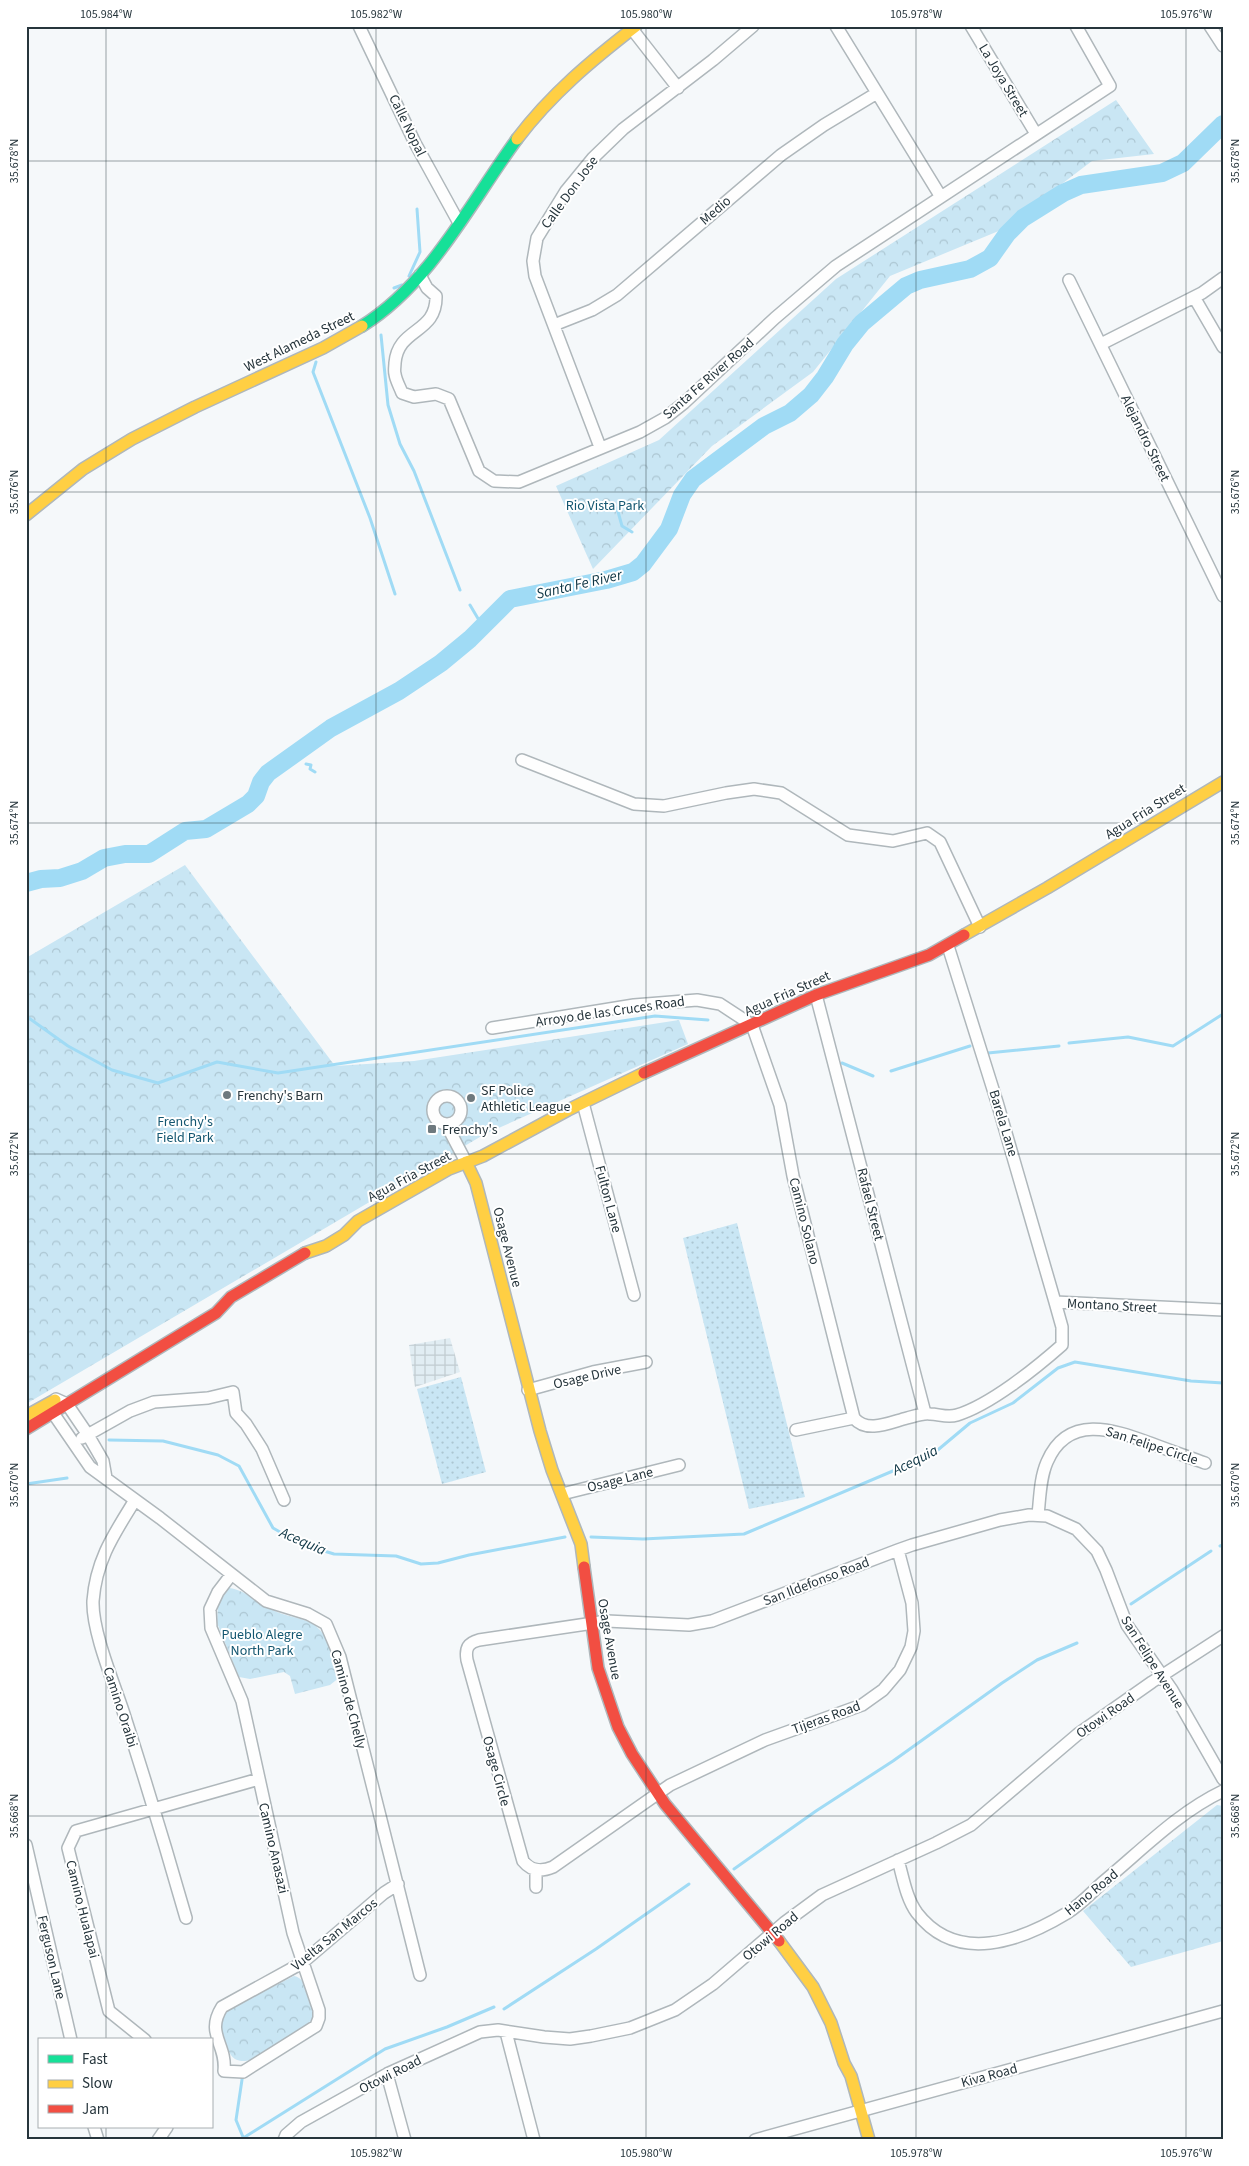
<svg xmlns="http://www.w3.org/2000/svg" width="1249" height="2166" viewBox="0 0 1249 2166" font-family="'Source Sans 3',sans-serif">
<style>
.industrial{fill:url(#industrial-grid)}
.grass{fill:url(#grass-dots)}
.park{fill:url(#park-crowns)}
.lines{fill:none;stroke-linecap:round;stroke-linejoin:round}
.stream{stroke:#a0dbf5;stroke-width:3}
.river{stroke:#a0dbf5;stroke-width:18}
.street-casing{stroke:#afb7bb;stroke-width:14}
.fast-casing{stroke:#afb7bb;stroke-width:14}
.slow-casing{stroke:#afb7bb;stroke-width:14}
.jam-casing{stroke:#afb7bb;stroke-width:14}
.street{stroke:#fefefe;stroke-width:11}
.fast{stroke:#16e098;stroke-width:11}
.slow{stroke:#ffcf43;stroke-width:11}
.jam{stroke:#f24e42;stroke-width:11}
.ticks{fill:none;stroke:#26353c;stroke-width:1;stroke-opacity:0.45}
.poi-dot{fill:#6e797e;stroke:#fff;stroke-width:2}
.labels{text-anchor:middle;stroke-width:4;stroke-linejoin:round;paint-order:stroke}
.street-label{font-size:14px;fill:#26353c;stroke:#fff}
.park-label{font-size:14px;fill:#135670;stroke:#fff}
.poi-label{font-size:14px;fill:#26353c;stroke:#fff;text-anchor:start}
.water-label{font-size:15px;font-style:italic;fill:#0e3544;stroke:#fff}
.neatline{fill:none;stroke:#26353c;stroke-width:2}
.ticks-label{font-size:12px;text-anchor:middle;fill:#26353c}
</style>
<defs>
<pattern id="industrial-grid" width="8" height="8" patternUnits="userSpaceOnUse" patternTransform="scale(1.25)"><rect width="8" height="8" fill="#e1edf3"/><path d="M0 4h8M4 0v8" fill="none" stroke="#c1ccd1"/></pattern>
<pattern id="grass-dots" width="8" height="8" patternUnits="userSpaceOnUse" patternTransform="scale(1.25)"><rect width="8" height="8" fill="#c9e6f4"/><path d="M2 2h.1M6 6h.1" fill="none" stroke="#acc6d2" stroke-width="1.8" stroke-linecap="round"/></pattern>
<pattern id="park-crowns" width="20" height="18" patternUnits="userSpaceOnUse" patternTransform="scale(1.25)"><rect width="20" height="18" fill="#c9e6f4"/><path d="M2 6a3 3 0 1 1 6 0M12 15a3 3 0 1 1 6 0" fill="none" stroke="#acc6d2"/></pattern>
</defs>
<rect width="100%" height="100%" fill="#f5f8fa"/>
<!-- industrial -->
<path class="industrial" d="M 450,1338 L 460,1372 L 415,1387 L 409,1345 Z"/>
<!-- grass -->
<path class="grass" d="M 737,1223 L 805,1497 L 749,1509 L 683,1238 Z
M 461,1377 L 486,1472 L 442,1484 L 417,1389 Z"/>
<!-- park -->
<path class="park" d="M 1116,100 L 1154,154 L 1092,161 L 1001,230 L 890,276 L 813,372 L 712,446 L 593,569 L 556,486 L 659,440 L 836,279 Z
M 185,865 L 335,1066 L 414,1061 L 679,1020 L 688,1044 L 485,1134 L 26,1404 L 26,958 Z
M 229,1588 C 246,1590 261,1605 277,1612 C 291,1618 310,1618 320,1630 C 331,1642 335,1662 340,1677 L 330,1685 L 295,1694 L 290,1676 L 284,1672 L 250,1679 L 239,1677 L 217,1623 L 218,1604 Z
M 1217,1805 L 1223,1806 L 1223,1941 L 1131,1967 L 1083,1911 Z
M 294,1976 C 306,1978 315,2000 314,2012 C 313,2019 310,2022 306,2026 L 251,2060 C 245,2061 241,2062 235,2059 C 227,2054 220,2032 221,2022 C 222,2016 225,2013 229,2009 Z"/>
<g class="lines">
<!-- stream -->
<path class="stream" d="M 409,276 L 420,252 L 417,209
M 394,288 L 402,285
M 381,335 L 388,405 L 400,444 L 414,471 L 460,590
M 316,362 L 313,372 L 370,518 L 395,594
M 617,508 L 622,526 L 632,532
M 470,605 L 483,627
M 306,764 L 311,765 L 310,769 L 315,772
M 26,1016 L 68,1046 L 112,1070 L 158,1083 L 217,1062 L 278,1073 L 655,1016 L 708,1020
M 1069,1043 L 1128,1037 L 1173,1046 L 1223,1014
M 988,1053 L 1059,1046
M 842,1063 L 873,1076
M 891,1071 L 970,1046
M 109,1440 L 163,1441 L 218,1455 L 239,1466 L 273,1528 L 301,1544 L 334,1554 L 396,1556 L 421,1564 L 438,1563 L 469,1555 L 565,1537
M 26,1484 L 67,1478
M 591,1537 L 643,1539 L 744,1534 L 933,1454 L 970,1423 L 1013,1403 L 1058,1368 L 1075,1362 L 1191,1381 L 1223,1383
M 1220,1546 L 1223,1545
M 1131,1604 L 1211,1551
M 734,1869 L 816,1811 L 893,1761 L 1002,1683 L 1037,1660 L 1077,1643
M 504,2009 L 596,1949 L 689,1884
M 243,2073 L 236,2120 L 243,2137
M 240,2140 L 385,2049 L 447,2027 L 494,2007"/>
<!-- river -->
<path class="river" d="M 26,883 L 41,879 L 60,878 L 82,871 L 104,858 L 125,854 L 149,854 L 185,831 L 206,829 L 248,804 L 256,796 L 261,782 L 268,773 L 331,728 L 399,691 L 441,663 L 470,639 L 510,599 L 606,580 L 633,572 L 643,564 L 669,529 L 682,495 L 693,479 L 764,426 L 790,413 L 811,395 L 825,377 L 845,344 L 862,323 L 906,286 L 920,280 L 970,269 L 990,258 L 1007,234 L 1023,218 L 1063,193 L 1081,185 L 1162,173 L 1183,163 L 1223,124"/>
<!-- street casing -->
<g class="street-casing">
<path id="street" d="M 359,26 L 415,143 L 459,223
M 836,26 L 941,197
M 971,26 L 1036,134
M 1210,26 L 1223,46
M 632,29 L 678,88
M 420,275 L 427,288 L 436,296 C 437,334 398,327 395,363 C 395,366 394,371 395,374 C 396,381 400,387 402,393 L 414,397 L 436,394 L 449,399 L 479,471 L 494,481 L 519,482 L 640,432 L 665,418 L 684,403 L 775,318 L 836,266 L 1110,86 L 1076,26
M 1069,280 L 1223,596
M 1194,297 L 1223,347
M 554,325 L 592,310 L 617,295 L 781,155 L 824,125 L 877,93
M 1101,344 L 1202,293 L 1223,278
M 600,447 L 535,276 L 533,261 L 537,238 L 566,191 L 593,158 L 623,129 L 713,60 L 753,26
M 522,760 L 634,804 L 664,806 L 726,793 L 754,789 L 781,793 L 848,835 L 893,841 L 927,833 L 940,842 L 980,927
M 948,946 L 997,1102 L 1055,1302
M 816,995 L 925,1413
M 492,1028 L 634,1005 L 697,1000 L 720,1004 L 752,1025 L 780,1105 L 793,1176 L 854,1418
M433 1110a14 14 0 1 1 28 0a14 14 0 1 1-28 0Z
M 583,1103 L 634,1295
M 446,1124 L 466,1162
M 528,1390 L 593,1372 L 646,1362
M 796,1430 L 854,1418 C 867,1434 891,1422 907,1418 C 915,1416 923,1413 930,1414 C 939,1414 947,1418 957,1415 C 990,1405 1036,1368 1062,1345 L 1062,1327 L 1055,1302 L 1223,1310
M 82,1438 L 130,1411 L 154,1402 L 208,1398 L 233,1392 L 236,1413 L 246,1424 L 262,1449 L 284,1500
M 106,1478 L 103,1461 L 88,1435 L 67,1404 L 56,1399 L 53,1413 L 90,1467 L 160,1518 L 266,1601 L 308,1614 L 326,1624 L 340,1657 L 420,1975
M 562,1494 L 679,1465
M 135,1500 C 114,1534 96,1560 93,1601 C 92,1631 113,1681 123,1711 C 145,1779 166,1848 186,1918
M 1038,1515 C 1040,1497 1040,1478 1047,1462 C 1068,1413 1114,1430 1150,1443 C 1168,1450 1186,1456 1205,1463
M 898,1550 L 912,1603 L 914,1631 L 911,1647 L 900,1670 L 883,1690 L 862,1705 L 765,1740 L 670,1785 L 553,1867 C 541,1872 531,1871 523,1861 L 467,1660 C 465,1648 468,1643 479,1640 L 607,1621 L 689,1625 L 712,1621 L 898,1550 L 912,1545 L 1000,1520 L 1029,1515 L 1047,1516 L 1076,1529 L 1097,1551 L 1106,1570 L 1127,1625 L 1172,1690 L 1223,1779
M 231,1575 L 218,1592 L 210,1609 L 211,1628 L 242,1701 L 293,1933 L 319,2010 L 319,2018 L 316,2026 L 243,2072 L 224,2071 C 227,2044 205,2034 222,2007 L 302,1963 L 384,1893 L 398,1884
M 26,1845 L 71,2040
M 898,1860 C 903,1877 906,1898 917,1913 C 957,1965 1021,1941 1067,1913 C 1080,1905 1091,1893 1102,1883 C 1141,1851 1177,1813 1223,1791
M 536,1887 L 536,1870
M 506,2032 L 534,2140
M 145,2040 L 109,2011 L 68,1848 L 76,1831 L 259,1779
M 387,2074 L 405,2140
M 94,2127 L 98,2140
M 158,2140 L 167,2127
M 284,2140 L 286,2135 L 301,2122 L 387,2074 L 480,2032 L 498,2030 L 544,2037 L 570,2039 L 591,2036 L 630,2028 L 675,2010 L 713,1984 L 784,1923 L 822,1895 L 936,1843 L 971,1825 L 1078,1734 L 1152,1682 L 1223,1636
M 755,2140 L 1223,2011"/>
</g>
<!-- fast casing -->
<g class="fast-casing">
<path id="fast" d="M 362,326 C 431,283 470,203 517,139"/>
</g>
<!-- slow casing -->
<g class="slow-casing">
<path id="slow" d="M 517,139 C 551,94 592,60 636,26
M 26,515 L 83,469 L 132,439 L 195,407 L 323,348 L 362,326
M 964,935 L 1047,888 L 1223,782
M 466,1162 L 476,1183 L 540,1431 L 552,1470 L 581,1544 L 584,1567
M 305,1253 L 326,1246 L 344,1235 L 358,1221 L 449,1169 L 483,1156 L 568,1110 L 644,1073
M 26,1416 L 55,1400
M 779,1941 L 813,1987 L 831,2023 L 844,2063 L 851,2076 L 869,2140"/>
</g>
<!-- jam casing -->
<g class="jam-casing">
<path id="jam" d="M 644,1073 L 816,995 L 929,955 L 964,935
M 26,1429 L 216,1313 L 231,1297 L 305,1253
M 584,1567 L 598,1668 L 618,1727 L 632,1754 L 665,1804 L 779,1941"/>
</g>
<!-- street -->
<use href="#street" class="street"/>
<!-- fast -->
<use href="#fast" class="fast"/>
<!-- slow -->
<use href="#slow" class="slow"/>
<!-- jam -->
<use href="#jam" class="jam"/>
</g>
<!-- ticks -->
<path class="ticks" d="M 106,26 L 106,2040M 376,26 L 376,2140M 646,26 L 646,2140M 916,26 L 916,2140M 1186,26 L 1186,2140M 26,161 L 1223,161M 26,492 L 1223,492M 26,823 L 1223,823M 26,1154 L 1223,1154M 26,1485 L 1223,1485M 26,1816 L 1223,1816M 106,2127 L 106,2140"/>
<!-- markers -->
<g class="poi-dot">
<circle cx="227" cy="1095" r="5"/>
<circle cx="471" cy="1098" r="5"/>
<rect x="427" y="1124" width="10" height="10" rx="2.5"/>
</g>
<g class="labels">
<!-- street labels -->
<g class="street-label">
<text transform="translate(1004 80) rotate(59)" y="5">La Joya Street</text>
<text transform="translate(408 125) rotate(64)" y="5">Calle Nopal</text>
<text transform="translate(569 192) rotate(-54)" y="5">Calle Don Jose</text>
<text transform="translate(715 210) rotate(-41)" y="5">Medio</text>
<text transform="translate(299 341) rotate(-26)" y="5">West Alameda Street</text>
<text transform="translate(708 378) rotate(-41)" y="5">Santa Fe River Road</text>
<text transform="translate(1146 438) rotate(64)" y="5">Alejandro Street</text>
<text transform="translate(1145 811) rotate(-32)" y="5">Agua Fria Street</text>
<text transform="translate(787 993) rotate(-24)" y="5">Agua Fria Street</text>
<text transform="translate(610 1011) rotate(-8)" y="5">Arroyo de las Cruces Road</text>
<text transform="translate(1004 1123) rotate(73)" y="5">Barela Lane</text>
<text transform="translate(409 1176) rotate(-28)" y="5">Agua Fria Street</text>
<text transform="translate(609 1199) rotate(75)" y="5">Fulton Lane</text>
<text transform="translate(871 1204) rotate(76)" y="5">Rafael Street</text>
<text transform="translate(805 1221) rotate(76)" y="5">Camino Solano</text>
<text transform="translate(508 1247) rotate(76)" y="5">Osage Avenue</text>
<text transform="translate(1112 1305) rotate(3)" y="5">Montano Street</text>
<text transform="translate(587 1376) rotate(-13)" y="5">Osage Drive</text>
<text transform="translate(1152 1445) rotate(18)" y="5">San Felipe Circle</text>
<text transform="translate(620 1479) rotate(-14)" y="5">Osage Lane</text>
<text transform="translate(816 1581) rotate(-21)" y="5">San Ildefonso Road</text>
<text transform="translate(610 1639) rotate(80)" y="5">Osage Avenue</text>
<text transform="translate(1153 1662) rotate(58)" y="5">San Felipe Avenue</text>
<text transform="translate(349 1699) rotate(75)" y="5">Camino de Chelly</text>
<text transform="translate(121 1707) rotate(72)" y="5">Camino Oraibi</text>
<text transform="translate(1105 1715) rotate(-35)" y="5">Otowi Road</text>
<text transform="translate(826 1717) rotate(-20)" y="5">Tijeras Road</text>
<text transform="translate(497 1771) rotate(75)" y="5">Osage Circle</text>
<text transform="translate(274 1848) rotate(77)" y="5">Camino Anasazi</text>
<text transform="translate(1091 1892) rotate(-39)" y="5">Hano Road</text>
<text transform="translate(83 1909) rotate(76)" y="5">Camino Hualapai</text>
<text transform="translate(334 1934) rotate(-39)" y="5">Vuelta San Marcos</text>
<text transform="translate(770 1936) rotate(-40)" y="5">Otowi Road</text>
<text transform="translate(52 1957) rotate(77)" y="5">Ferguson Lane</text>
<text transform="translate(390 2074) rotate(-27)" y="5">Otowi Road</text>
<text transform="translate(989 2075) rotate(-15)" y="5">Kiva Road</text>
</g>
<!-- park labels -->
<g class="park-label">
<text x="605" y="510">Rio Vista Park</text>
<text x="185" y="1126">Frenchy's<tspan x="185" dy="16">Field Park</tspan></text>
<text x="262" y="1639">Pueblo Alegre<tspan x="262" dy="16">North Park</tspan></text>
</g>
<!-- poi labels -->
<g class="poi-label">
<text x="481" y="1095">SF Police<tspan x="481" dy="16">Athletic League</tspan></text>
<text x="237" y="1100">Frenchy's Barn</text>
<text x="442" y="1134">Frenchy's</text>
</g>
<!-- water labels -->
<g class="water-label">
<text transform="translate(579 584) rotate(-13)" y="5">Santa Fe River</text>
<text transform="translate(915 1460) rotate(-27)" y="5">Acequia</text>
<text transform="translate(303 1541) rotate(23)" y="5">Acequia</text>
</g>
</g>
<!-- border -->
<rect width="1249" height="2166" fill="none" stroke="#ffffff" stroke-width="55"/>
<!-- legend -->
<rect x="38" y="2038" width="175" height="90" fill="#ffffff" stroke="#a8aeb1"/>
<rect x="48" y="2055" width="25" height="8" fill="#16e098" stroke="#a8aeb1"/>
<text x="82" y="2064" font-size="15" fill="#26353c">Fast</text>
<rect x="48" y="2080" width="25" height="8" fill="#ffcf43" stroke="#a8aeb1"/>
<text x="82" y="2088" font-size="15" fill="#26353c">Slow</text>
<rect x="48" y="2105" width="25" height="8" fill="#f24e42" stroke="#a8aeb1"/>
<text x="82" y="2114" font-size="15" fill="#26353c">Jam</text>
<rect x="28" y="28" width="1194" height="2110" class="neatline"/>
<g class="ticks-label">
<text x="106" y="18">105.984°W</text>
<text x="376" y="18">105.982°W</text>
<text x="646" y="18">105.980°W</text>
<text x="916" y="18">105.978°W</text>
<text x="1186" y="18">105.976°W</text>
<text transform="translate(14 161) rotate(-90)" y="4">35.678°N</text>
<text transform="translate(1235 161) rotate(-90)" y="4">35.678°N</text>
<text transform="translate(14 492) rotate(-90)" y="4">35.676°N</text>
<text transform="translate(1235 492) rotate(-90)" y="4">35.676°N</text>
<text transform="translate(14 823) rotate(-90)" y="4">35.674°N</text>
<text transform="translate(1235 823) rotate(-90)" y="4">35.674°N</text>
<text transform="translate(14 1154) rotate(-90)" y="4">35.672°N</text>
<text transform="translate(1235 1154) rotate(-90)" y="4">35.672°N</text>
<text transform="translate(14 1485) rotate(-90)" y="4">35.670°N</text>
<text transform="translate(1235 1485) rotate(-90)" y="4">35.670°N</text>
<text transform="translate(14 1816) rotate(-90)" y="4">35.668°N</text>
<text transform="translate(1235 1816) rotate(-90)" y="4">35.668°N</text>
<text x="376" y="2157">105.982°W</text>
<text x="646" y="2157">105.980°W</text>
<text x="916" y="2157">105.978°W</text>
<text x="1186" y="2157">105.976°W</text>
</g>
</svg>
